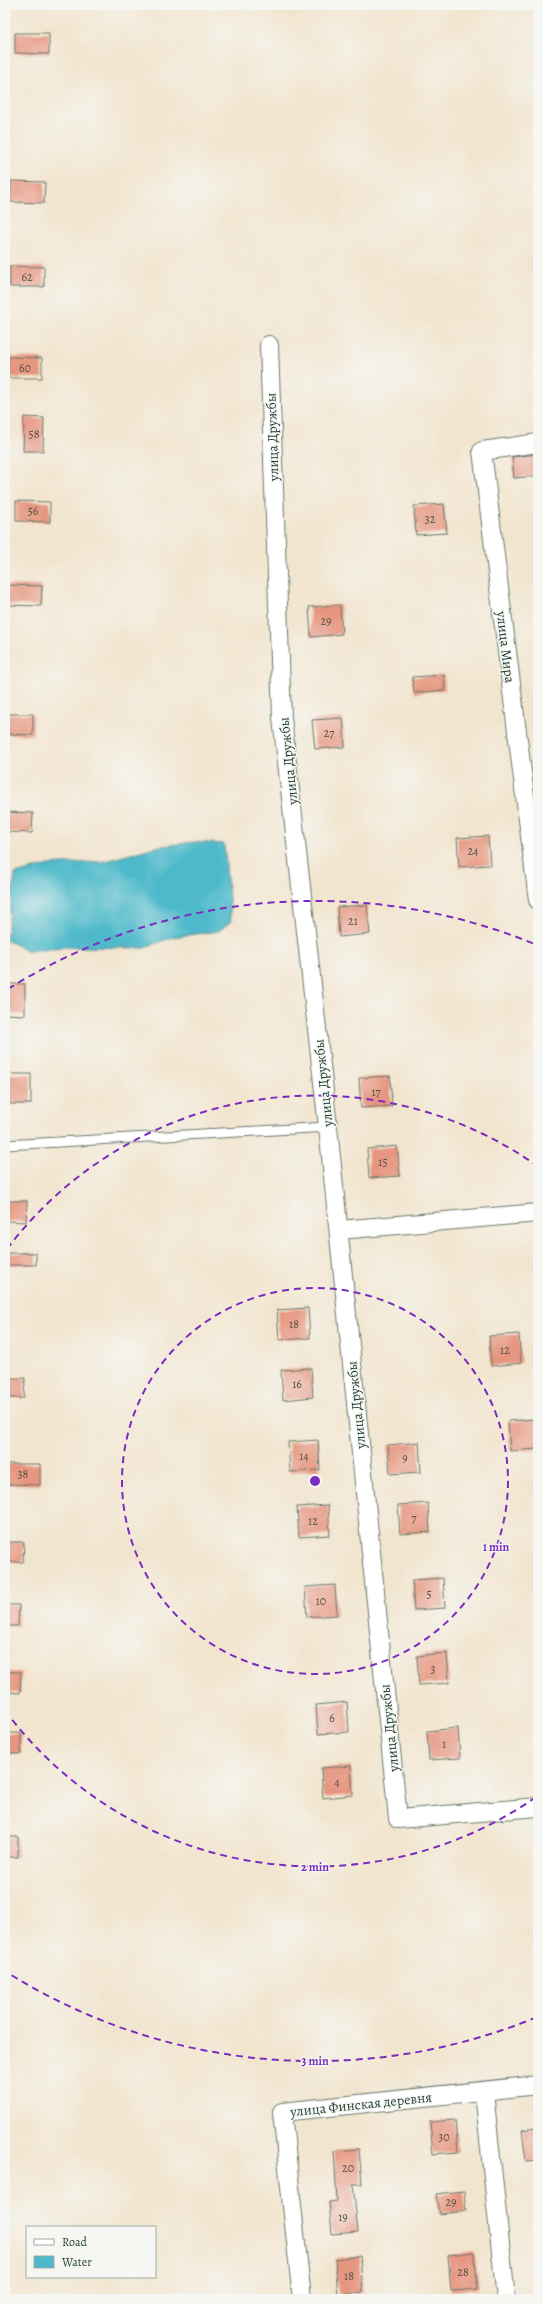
<svg xmlns="http://www.w3.org/2000/svg" width="543" height="2304" viewBox="0 0 543 2304" font-family="Alegreya,serif">
<style>
.water{fill:#4eb9ca;stroke:#367b7f}
.building{fill:#e69680}
.lines{fill:none;stroke-linecap:round;stroke-linejoin:round}
.service-casing{stroke:#69786a;stroke-width:11}
.minor-casing{stroke:#69786a;stroke-width:20}
.service{stroke:#fff;stroke-width:9}
.minor{stroke:#fff;stroke-width:18}
.ring{fill:none;stroke:#7b2cbf;stroke-width:2;stroke-dasharray:7 5}
.labels{text-anchor:middle;stroke-width:3;stroke-linejoin:round;paint-order:stroke}
.number-label{font-size:12px;fill:#515347}
.street-label{font-size:14px;fill:#1f3d34;stroke:#f6f6f2}
.centre{fill:#7b2cbf;stroke:#f6f6f2;stroke-width:2}
.ring-label{font-size:12px;text-anchor:middle;font-weight:bold;fill:#7b2cbf;stroke:#f6f6f2;stroke-width:3;stroke-linejoin:round;paint-order:stroke}
</style>
<rect width="100%" height="100%" fill="#f6f6f2"/>
<filter id="ink" filterUnits="userSpaceOnUse"><feTurbulence type="fractalNoise" baseFrequency=".025" numOctaves="2"/><feDisplacementMap in="SourceGraphic" scale="8" xChannelSelector="R" yChannelSelector="G"/><feConvolveMatrix kernelMatrix="1 2 1 2 8 2 1 2 1" color-interpolation-filters="sRGB"/></filter>
<filter id="wash" filterUnits="userSpaceOnUse"><feTurbulence type="fractalNoise" baseFrequency=".012" numOctaves="4" result="noise"/><feDisplacementMap in="SourceGraphic" scale="16" xChannelSelector="R" yChannelSelector="G"/><feGaussianBlur stdDeviation="0.9" result="paint"/><feColorMatrix in="noise" values="0 0 0 0 0 0 0 0 0 0 0 0 0 0 0 0 0 1.4 0 .05"/><feComposite in="paint" operator="in"/></filter>
<g filter="url(#wash)">
<rect width="100%" height="100%" fill="#f2e5cf"/>
<!-- water -->
<path class="water" d="M 194,842 L 224,844 L 231,921 L 219,931 L 173,937 L 143,948 L 65,947 L 28,951 L 6,940 L 15,874 L 49,865 L 106,861 L 155,847 Z"/>
<g id="blocks">
<!-- building -->
<path class="building" d="M 15,33 L 49,33 L 49,54 L 15,53 Z
M 11,181 L 45,182 L 44,203 L 10,202 Z
M 10,266 L 44,267 L 44,287 L 10,287 Z
M 8,357 L 42,358 L 42,378 L 8,378 Z
M 24,417 L 44,418 L 43,451 L 23,451 Z
M 538,454 L 538,476 L 514,478 L 512,457 Z
M 16,501 L 50,502 L 50,522 L 16,521 Z
M 444,504 L 447,533 L 416,535 L 414,506 Z
M 8,585 L 42,586 L 41,606 L 7,605 Z
M 340,605 L 342,634 L 311,637 L 309,607 Z
M 444,675 L 445,690 L 414,693 L 412,677 Z
M 5,714 L 33,714 L 33,735 L 5,734 Z
M 343,718 L 345,747 L 315,749 L 312,720 Z
M 5,812 L 33,813 L 32,833 L 5,832 Z
M 488,836 L 490,865 L 459,867 L 457,838 Z
M 367,905 L 370,934 L 339,937 L 337,907 Z
M 5,984 L 25,984 L 25,1015 L 5,1014 Z
M 5,1074 L 31,1074 L 31,1104 L 5,1104 Z
M 390,1076 L 392,1106 L 361,1108 L 359,1078 Z
M 397,1146 L 400,1176 L 369,1178 L 367,1149 Z
M 5,1201 L 27,1201 L 26,1222 L 5,1221 Z
M 5,1253 L 36,1253 L 36,1265 L 5,1265 Z
M 308,1308 L 310,1338 L 279,1340 L 277,1310 Z
M 519,1334 L 521,1363 L 491,1366 L 489,1336 Z
M 311,1368 L 313,1397 L 283,1400 L 281,1370 Z
M 5,1378 L 25,1378 L 24,1398 L 5,1398 Z
M 538,1419 L 538,1449 L 510,1451 L 508,1421 Z
M 318,1440 L 320,1470 L 290,1472 L 288,1442 Z
M 419,1442 L 421,1472 L 390,1474 L 388,1445 Z
M 6,1464 L 40,1464 L 40,1485 L 6,1484 Z
M 428,1503 L 430,1532 L 400,1534 L 398,1505 Z
M 328,1505 L 330,1535 L 299,1537 L 297,1507 Z
M 5,1542 L 24,1542 L 23,1562 L 5,1562 Z
M 443,1578 L 445,1608 L 414,1610 L 412,1580 Z
M 335,1585 L 337,1615 L 307,1617 L 305,1587 Z
M 5,1605 L 19,1605 L 18,1626 L 5,1626 Z
M 447,1653 L 449,1683 L 419,1685 L 417,1656 Z
M 5,1672 L 21,1672 L 20,1693 L 5,1692 Z
M 347,1702 L 349,1732 L 318,1734 L 316,1705 Z
M 458,1728 L 460,1758 L 429,1760 L 427,1731 Z
M 5,1733 L 21,1733 L 21,1754 L 5,1753 Z
M 351,1766 L 353,1795 L 323,1798 L 321,1768 Z
M 5,1837 L 18,1837 L 18,1857 L 5,1857 Z
M 455,2120 L 458,2152 L 433,2154 L 430,2122 Z
M 538,2128 L 538,2161 L 526,2162 L 522,2130 Z
M 359,2149 L 362,2184 L 353,2184 L 358,2232 L 332,2234 L 329,2202 L 337,2201 L 334,2151 Z
M 464,2191 L 466,2211 L 439,2214 L 436,2194 Z
M 474,2252 L 478,2289 L 451,2291 L 448,2255 Z
M 360,2256 L 363,2292 L 338,2295 L 335,2259 Z"/>
</g>
</g>
<g filter="url(#ink)">
<use href="#blocks" fill-opacity="0" stroke="#69786a" stroke-width="1"/>
<g class="lines">
<!-- service casing -->
<g class="service-casing">
<path id="service" d="M 5,1145 L 328,1127"/>
</g>
<!-- minor casing -->
<g class="minor-casing">
<path id="minor" d="M 269,345 L 282,718 L 328,1127 L 398,1819 L 538,1807
M 538,443 L 482,451 L 538,900
M 339,1230 L 538,1213
M 484,2092 L 506,2299
M 302,2299 L 282,2112 L 538,2085"/>
</g>
<!-- service -->
<use href="#service" class="service"/>
<!-- minor -->
<use href="#minor" class="minor"/>
</g>
</g>
<!-- distance rings -->
<g class="ring">
<circle cx="315" cy="1481" r="193"/>
<path d="M536 1797A386 386 0 0 1 7 1713M7 1249A386 386 0 0 1 536 1165"/>
<path d="M537 2017A580 580 0 0 1 8 1973M8 989A580 580 0 0 1 537 945"/>
</g>
<g class="labels">
<!-- number labels -->
<g class="number-label">
<text x="27" y="281">62</text>
<text x="25" y="372">60</text>
<text x="34" y="438">58</text>
<text x="33" y="515">56</text>
<text x="430" y="523">32</text>
<text x="326" y="625">29</text>
<text x="329" y="737">27</text>
<text x="473" y="855">24</text>
<text x="353" y="925">21</text>
<text x="376" y="1096">17</text>
<text x="383" y="1166">15</text>
<text x="294" y="1328">18</text>
<text x="505" y="1354">12</text>
<text x="297" y="1388">16</text>
<text x="304" y="1460">14</text>
<text x="405" y="1462">9</text>
<text x="23" y="1478">38</text>
<text x="414" y="1522">7</text>
<text x="313" y="1525">12</text>
<text x="429" y="1598">5</text>
<text x="321" y="1605">10</text>
<text x="433" y="1673">3</text>
<text x="332" y="1722">6</text>
<text x="444" y="1748">1</text>
<text x="337" y="1786">4</text>
<text x="444" y="2141">30</text>
<text x="348" y="2172">20</text>
<text x="451" y="2206">29</text>
<text x="343" y="2221">19</text>
<text x="463" y="2276">28</text>
<text x="349" y="2280">18</text>
</g>
<!-- street labels -->
<g class="street-label">
<text transform="translate(272 437) rotate(-92)" y="5">улица Дружбы</text>
<text transform="translate(506 647) rotate(83)" y="5">улица Мира</text>
<text transform="translate(288 761) rotate(-96)" y="5">улица Дружбы</text>
<text transform="translate(323 1083) rotate(-96)" y="5">улица Дружбы</text>
<text transform="translate(356 1405) rotate(-96)" y="5">улица Дружбы</text>
<text transform="translate(389 1728) rotate(-96)" y="5">улица Дружбы</text>
<text transform="translate(361 2104) rotate(-6)" y="5">улица Финская деревня</text>
</g>
</g>
<circle cx="315" cy="1481" r="6" class="centre"/>
<g class="ring-label">
<text x="496" y="1551">1 min</text>
<text x="315" y="1871">2 min</text>
<text x="315" y="2065">3 min</text>
</g>
<!-- margin -->
<rect width="543" height="2304" fill="none" stroke="#f6f6f2" stroke-width="20"/>
<!-- legend -->
<rect x="26" y="2226" width="130" height="52" fill="#f6f6f2" stroke="#a0aca6"/>
<rect x="34" y="2239" width="20" height="6" fill="#ffffff" stroke="#a0aca6"/>
<text x="62" y="2246" font-size="12" fill="#1f3d34">Road</text>
<rect x="34" y="2256" width="20" height="12" fill="#4eb9ca" stroke="#a0aca6"/>
<text x="62" y="2266" font-size="12" fill="#1f3d34">Water</text>
</svg>
